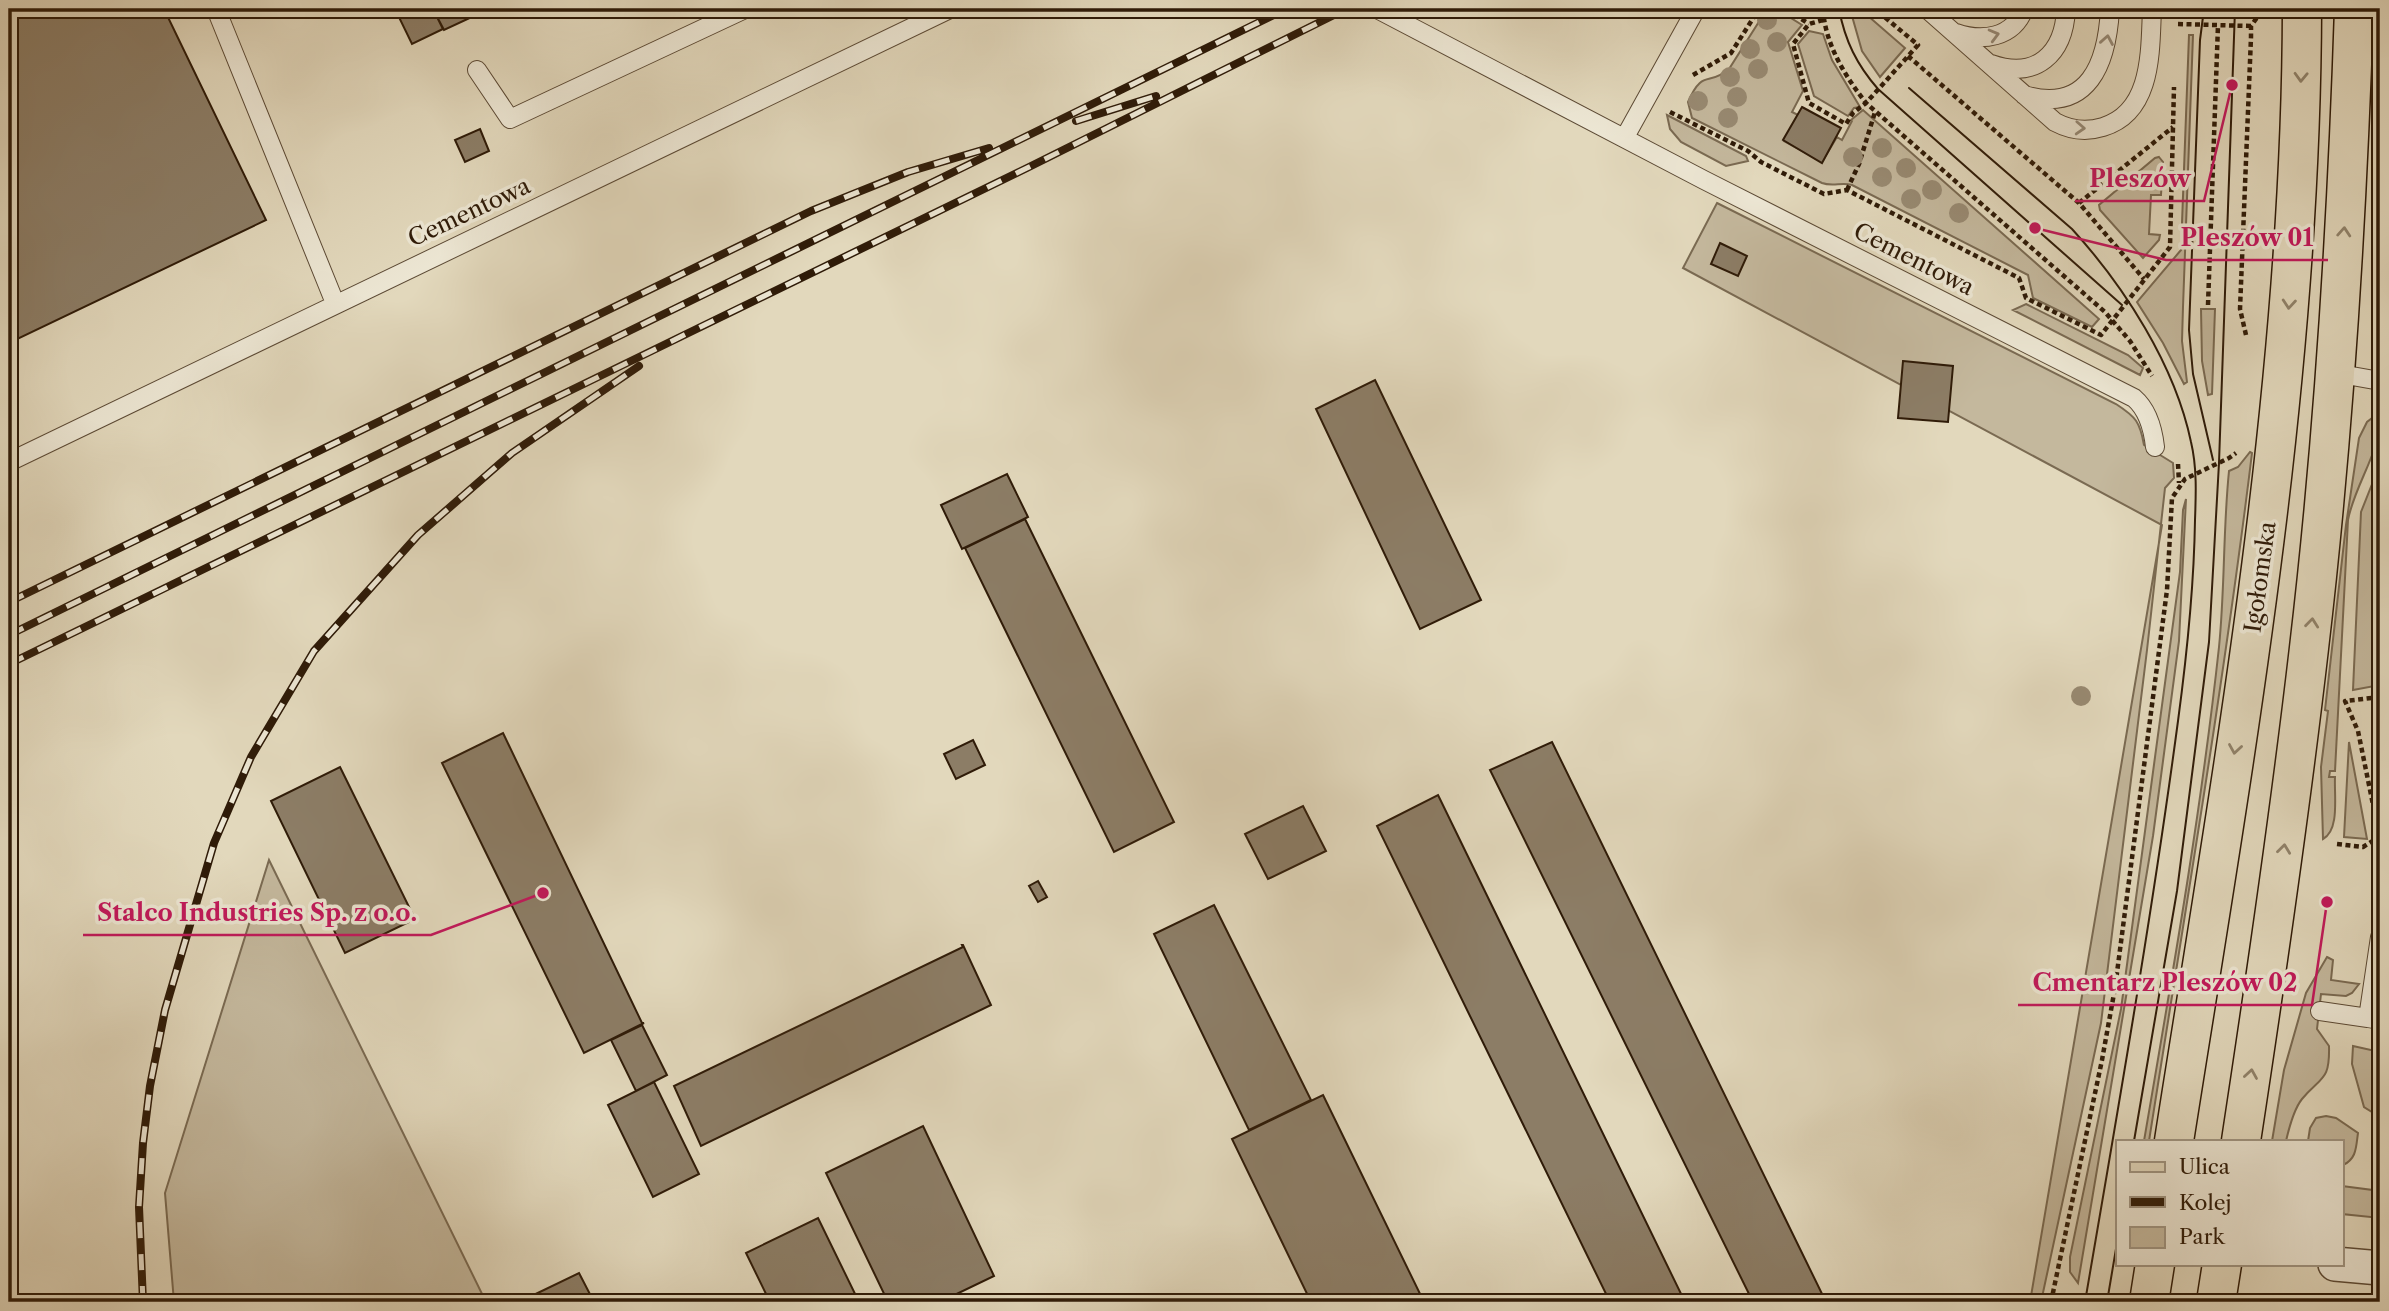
<svg xmlns="http://www.w3.org/2000/svg" width="2389" height="1311" viewBox="0 0 2389 1311" font-family="'Libre Caslon Text',serif">
<style>
.green{fill:#c4b89d;stroke:#7a6a52;stroke-width:2}
.building{fill:#8c7d66;stroke:#2f1b08;stroke-width:2}
.lines{fill:none;stroke-linecap:round;stroke-linejoin:round}
.service-casing{stroke:#5c4a35;stroke-width:20}
.minor-casing{stroke:#5c4a35;stroke-width:36}
.primary-casing{stroke:#2f1b08;stroke-width:41}
.path{stroke:#2f1b08;stroke-width:4.5;stroke-dasharray:5 3.5;stroke-linecap:butt}
.service{stroke:#ece6d3;stroke-width:18}
.minor{stroke:#ece6d3;stroke-width:33}
.primary{stroke:#e2d8bc;stroke-width:38}
.tram{stroke:#2f1b08;stroke-width:2}
.rail-casing{stroke:#2f1b08;stroke-width:8}
.rail{stroke:#ece6d3;stroke-width:5;stroke-dasharray:16;stroke-linecap:butt}
.tree{fill:#988a72}
.oneway{stroke:#978b78}
.oneway2{stroke:#91836b}
.labels{text-anchor:middle;stroke-width:7;stroke-linejoin:round;paint-order:stroke}
.street-label{font-size:23px;fill:#2f1b08;stroke:#ece6d3}
.leader{fill:none;stroke:#c2185b;stroke-width:2.5}
.callout-dot{fill:#c2185b;stroke:#ece6d3;stroke-width:2.5}
.callout-label{font-size:24px;text-anchor:middle;font-weight:bold;fill:#c2185b;stroke:#ece6d3;stroke-width:7;stroke-linejoin:round;paint-order:stroke}
</style>
<rect width="100%" height="100%" fill="#e2d8bc"/>
<filter id="stains"><feTurbulence type="fractalNoise" baseFrequency=".00286" numOctaves="4"/><feColorMatrix values="0 0 0 0 .2 0 0 0 0 .09 0 0 0 0 .02 0 0 0 .5 -.17"/></filter>
<radialGradient id="worn" r=".72"><stop offset=".6" stop-color="#630" stop-opacity="0"/><stop offset="1" stop-color="#630" stop-opacity=".3"/></radialGradient>
<!-- green -->
<path class="green" d="M 1767,9 L 1784,9 L 1783,13 L 1802,25 L 1788,42 L 1803,91 L 1792,112 L 1798,115 L 1784,141 L 1822,162 L 1837,137 L 1842,140 L 1852,121 L 1851,120 L 1863,110 L 2099,319 L 2092,327 L 2033,298 L 2028,275 L 1852,185 C 1842,182 1832,187 1822,183 L 1692,118 L 1688,102 C 1703,68 1708,87 1729,69 Z
M 1850,9 L 1860,9 L 1905,48 L 1880,77 L 1862,51 Z
M 1809,31 L 1823,34 L 1832,60 L 1860,107 L 1854,108 L 1848,116 L 1814,96 L 1798,44 Z
M 2189,35 L 2193,35 L 2183,307 L 2182,341 L 2187,382 L 2184,384 L 2163,343 L 2137,302 L 2181,250 Z
M 1667,115 L 1746,156 L 1748,161 L 1726,166 L 1681,142 L 1670,129 Z
M 2159,157 L 2163,162 L 2161,195 L 2151,195 L 2149,234 L 2160,235 L 2159,240 L 2143,258 L 2100,210 L 2099,205 L 2155,158 Z
M 1717,203 L 2116,404 C 2136,417 2140,422 2144,445 L 2173,463 L 2174,478 L 2165,488 L 2147,650 L 2101,1023 L 2041,1302 L 2030,1302 L 2162,525 L 1683,268 Z
M 2026,304 L 2128,355 L 2143,368 L 2140,375 L 2013,310 Z
M 2201,309 L 2215,309 L 2212,394 L 2208,395 L 2202,361 Z
M 2380,412 C 2383,449 2355,483 2348,520 L 2335,771 L 2330,771 L 2329,777 L 2335,777 C 2334,795 2340,830 2323,839 L 2321,767 L 2328,711 L 2325,710 L 2346,525 L 2359,438 L 2367,422 Z
M 2250,452 L 2252,453 C 2224,683 2185,912 2149,1141 L 2144,1141 C 2172,977 2201,813 2219,647 C 2225,588 2223,529 2229,471 L 2238,467 Z
M 2380,464 L 2380,685 L 2353,690 L 2361,512 Z
M 2186,499 L 2179,641 L 2153,836 L 2078,1283 L 2070,1272 L 2070,1257 L 2121,1009 L 2180,572 L 2183,510 Z
M 2349,742 L 2367,839 L 2344,837 Z
M 269,860 L 486,1302 L 174,1302 L 165,1193 Z
M 2327,957 L 2333,960 L 2331,980 L 2359,984 L 2352,993 L 2346,996 L 2321,994 L 2317,1029 L 2329,1046 C 2330,1082 2321,1076 2302,1099 C 2294,1109 2289,1128 2286,1141 L 2272,1141 L 2284,1070 L 2306,993 Z
M 2353,1046 L 2380,1052 L 2380,1117 L 2364,1107 L 2352,1064 Z
M 2326,1116 L 2336,1118 L 2358,1133 C 2356,1146 2357,1159 2343,1165 L 2342,1141 L 2308,1141 L 2310,1128 L 2316,1118 Z
M 2342,1186 L 2380,1191 L 2380,1218 L 2342,1214 Z"/>
<!-- building -->
<path class="building" d="M 9,9 L 164,9 L 266,220 L 9,343 Z
M 395,9 L 433,9 L 443,29 L 412,44 Z
M 433,9 L 489,9 L 444,30 Z
M 1802,107 L 1841,128 L 1822,163 L 1783,140 Z
M 480,129 L 489,151 L 465,162 L 455,140 Z
M 1720,243 L 1747,256 L 1738,276 L 1711,264 Z
M 1903,361 L 1953,366 L 1948,422 L 1898,418 Z
M 1375,380 L 1481,600 L 1420,629 L 1316,409 Z
M 1007,474 L 1028,517 L 962,549 L 941,505 Z
M 1025,519 L 1174,822 L 1114,852 L 965,548 Z
M 503,733 L 642,1023 L 644,1023 L 584,1053 L 442,763 Z
M 973,740 L 985,765 L 956,779 L 944,754 Z
M 1552,742 L 1826,1302 L 1753,1302 L 1490,770 Z
M 340,767 L 415,919 L 345,953 L 271,801 Z
M 1438,795 L 1685,1302 L 1610,1302 L 1377,826 Z
M 1303,806 L 1326,851 L 1268,879 L 1245,834 Z
M 1038,881 L 1047,897 L 1038,902 L 1029,886 Z
M 1214,905 L 1311,1100 L 1249,1130 L 1154,934 Z
M 962,945 L 963,945 L 991,1005 L 701,1146 L 674,1086 L 963,947 Z
M 642,1025 L 667,1075 L 636,1091 L 611,1040 Z
M 654,1082 L 699,1174 L 653,1197 L 608,1105 Z
M 1323,1095 L 1424,1302 L 1311,1302 L 1232,1139 Z
M 923,1126 L 994,1276 L 940,1302 L 888,1302 L 826,1173 Z
M 818,1218 L 859,1302 L 770,1302 L 746,1253 Z
M 579,1273 L 594,1302 L 519,1302 Z"/>
<g class="lines">
<!-- service casing -->
<g class="service-casing">
<path id="service" d="M 216,9 L 335,303
M 1377,9 L 1704,180 L 2134,398 C 2148,410 2153,429 2155,447
M 1927,9 L 2055,122 C 2070,130 2087,132 2103,127 C 2153,112 2150,50 2152,9
M 1956,33 C 1982,42 2013,38 2024,9
M 1991,64 C 2036,80 2064,54 2066,9
M 477,70 L 510,119 L 745,9
M 2024,95 C 2089,114 2107,63 2110,9
M 1625,137 L 1696,9
M 2335,373 L 2380,381
M 9,462 L 950,9
M 2380,937 L 2368,1018 L 2380,1020
M 2320,1011 L 2368,1018"/>
</g>
<!-- minor casing -->
<g class="minor-casing">
<path id="minor" d="M 2335,1264 L 2380,1268"/>
</g>
<!-- primary casing -->
<g class="primary-casing">
<path id="primary" d="M 2174,1141 C 2233,766 2301,390 2302,9
M 2241,1141 C 2266,977 2290,813 2309,648 C 2334,436 2347,222 2354,9
M 2149,1302 L 2155,1264
M 2216,1302 L 2222,1264"/>
</g>
<!-- path -->
<path class="path" d="M 1789,9 L 1789,11 L 1809,24
M 1823,9 C 1825,44 1845,76 1866,103 L 2105,312 L 2130,341 L 2152,376
M 1823,20 L 1809,24 L 1793,44 L 1809,103 L 1846,124 L 1853,113 L 1866,103 L 1918,45 L 1875,9
M 2178,24 L 2251,26
M 1908,56 L 2079,203 L 2144,279
M 1693,75 L 1731,53 L 1759,9
M 1670,112 L 1748,151 L 1761,162 L 1824,194 L 1847,190 L 2019,278 L 2026,298 L 2101,335 L 2170,247 L 2174,87
M 1847,190 L 1859,164 L 1875,112
M 2079,203 L 2173,127
M 2208,305 L 2218,25
M 2246,335 L 2240,309 L 2251,37 L 2251,26 L 2263,9
M 2178,464 L 2179,483
M 2380,697 L 2345,701 L 2358,731 L 2380,839
M 2337,844 L 2363,847 L 2379,837
M 2051,1299 L 2072,1302
M 2051,1302 L 2102,1060 L 2115,988 L 2167,590 L 2172,498 L 2185,479 L 2229,458 L 2236,453
M 2302,1302 L 2328,1301"/>
<!-- service -->
<use href="#service" class="service"/>
<!-- minor -->
<use href="#minor" class="minor"/>
<!-- primary -->
<use href="#primary" class="primary"/>
<!-- tram -->
<path class="tram" d="M 1839,9 C 1845,41 1857,65 1878,89 L 2122,305
M 2204,9 L 2200,40 L 2189,330 L 2193,374 L 2213,460
M 1909,88 L 2072,229 C 2124,286 2175,365 2191,442 C 2197,467 2196,494 2195,520 C 2194,587 2187,654 2178,721 C 2152,916 2118,1109 2085,1302
M 2134,1141 L 2177,891 L 2209,642 L 2219,463 L 2235,9
M 2107,1302 L 2118,1237"/>
<!-- rail casing -->
<g class="rail-casing">
<path id="rail" d="M 1076,121 L 1156,96
M 9,602 L 811,211 L 908,172 L 989,148
M 9,635 L 1286,9
M 9,664 L 1027,168 L 1346,9
M 143,1302 L 139,1207 L 143,1143 L 150,1086 L 165,1010 L 214,843 L 251,757 L 314,651 L 418,535 L 512,453 L 639,366"/>
</g>
<!-- rail -->
<use href="#rail" class="rail"/>
</g>
<!-- trees -->
<g class="tree">
<circle cx="1767" cy="20" r="10"/>
<circle cx="1777" cy="42" r="10"/>
<circle cx="1750" cy="49" r="10"/>
<circle cx="1758" cy="69" r="10"/>
<circle cx="1730" cy="77" r="10"/>
<circle cx="1737" cy="97" r="10"/>
<circle cx="1698" cy="101" r="10"/>
<circle cx="1728" cy="118" r="10"/>
<circle cx="1882" cy="148" r="10"/>
<circle cx="1853" cy="157" r="10"/>
<circle cx="1906" cy="168" r="10"/>
<circle cx="1882" cy="177" r="10"/>
<circle cx="1932" cy="190" r="10"/>
<circle cx="1911" cy="199" r="10"/>
<circle cx="1959" cy="213" r="10"/>
<circle cx="2081" cy="696" r="10"/>
</g>
<!-- one-way arrows -->
<defs><path id="oneway-chevron" d="M-2-3.5L2.5 0L-2 3.5" fill="none" stroke-width="1.6" stroke-linecap="round" stroke-linejoin="round" transform="scale(1.75)"/></defs>
<g class="oneway">
<use href="#oneway-chevron" transform="translate(1994 35) rotate(-15)"/>
<use href="#oneway-chevron" transform="translate(2107 40) rotate(-80)"/>
<use href="#oneway-chevron" transform="translate(2080 128) rotate(3)"/>
</g>
<g class="oneway2">
<use href="#oneway-chevron" transform="translate(2301 77) rotate(92)"/>
<use href="#oneway-chevron" transform="translate(2344 232) rotate(-86)"/>
<use href="#oneway-chevron" transform="translate(2289 304) rotate(95)"/>
<use href="#oneway-chevron" transform="translate(2312 623) rotate(-84)"/>
<use href="#oneway-chevron" transform="translate(2235 749) rotate(99)"/>
<use href="#oneway-chevron" transform="translate(2284 849) rotate(-83)"/>
<use href="#oneway-chevron" transform="translate(2251 1074) rotate(-81)"/>
</g>
<g class="labels">
<!-- street labels -->
<g class="street-label">
<text transform="translate(469 212) rotate(-25)" y="8">Cementowa</text>
<text transform="translate(1914 259) rotate(27)" y="8">Cementowa</text>
<text transform="translate(2260 577) rotate(-82)" y="8">Igołomska</text>
</g>
</g>
<!-- callouts -->
<path class="leader" d="M2232 85L2204 201H2075M2035 228L2166 260H2328M543 893L431 935H83M2327 902L2312 1005H2018"/>
<g class="callout-dot">
<circle cx="2232" cy="85" r="7"/>
<circle cx="2035" cy="228" r="7"/>
<circle cx="543" cy="893" r="7"/>
<circle cx="2327" cy="902" r="7"/>
</g>
<g class="callout-label">
<text x="2140" y="187">Pleszów</text>
<text x="2247" y="246">Pleszów 01</text>
<text x="257" y="921">Stalco Industries Sp. z o.o.</text>
<text x="2165" y="991">Cmentarz Pleszów 02</text>
</g>
<!-- margin -->
<rect width="2389" height="1311" fill="none" stroke="#e2d8bc" stroke-width="35"/>
<rect x="10" y="10" width="2368" height="1290" fill="none" stroke="#2f1b08" stroke-width="3.5"/>
<rect x="18" y="18" width="2354" height="1276" fill="none" stroke="#2f1b08" stroke-width="2"/>
<!-- legend -->
<rect x="2116" y="1140" width="228" height="126" fill="#ece6d3" stroke="#a09582" stroke-width="2"/>
<rect x="2130" y="1162" width="35" height="10" fill="#e2d8bc" stroke="#a09582" stroke-width="2"/>
<text x="2179" y="1174" font-size="21" fill="#2f1b08">Ulica</text>
<rect x="2130" y="1197" width="35" height="10" fill="#2f1b08" stroke="#a09582" stroke-width="2"/>
<text x="2179" y="1210" font-size="21" fill="#2f1b08">Kolej</text>
<rect x="2130" y="1227" width="35" height="21" fill="#c4b89d" stroke="#a09582" stroke-width="2"/>
<text x="2179" y="1244" font-size="21" fill="#2f1b08">Park</text>
<rect width="100%" height="100%" filter="url(#stains)"/>
<rect width="100%" height="100%" fill="url(#worn)"/>
</svg>
